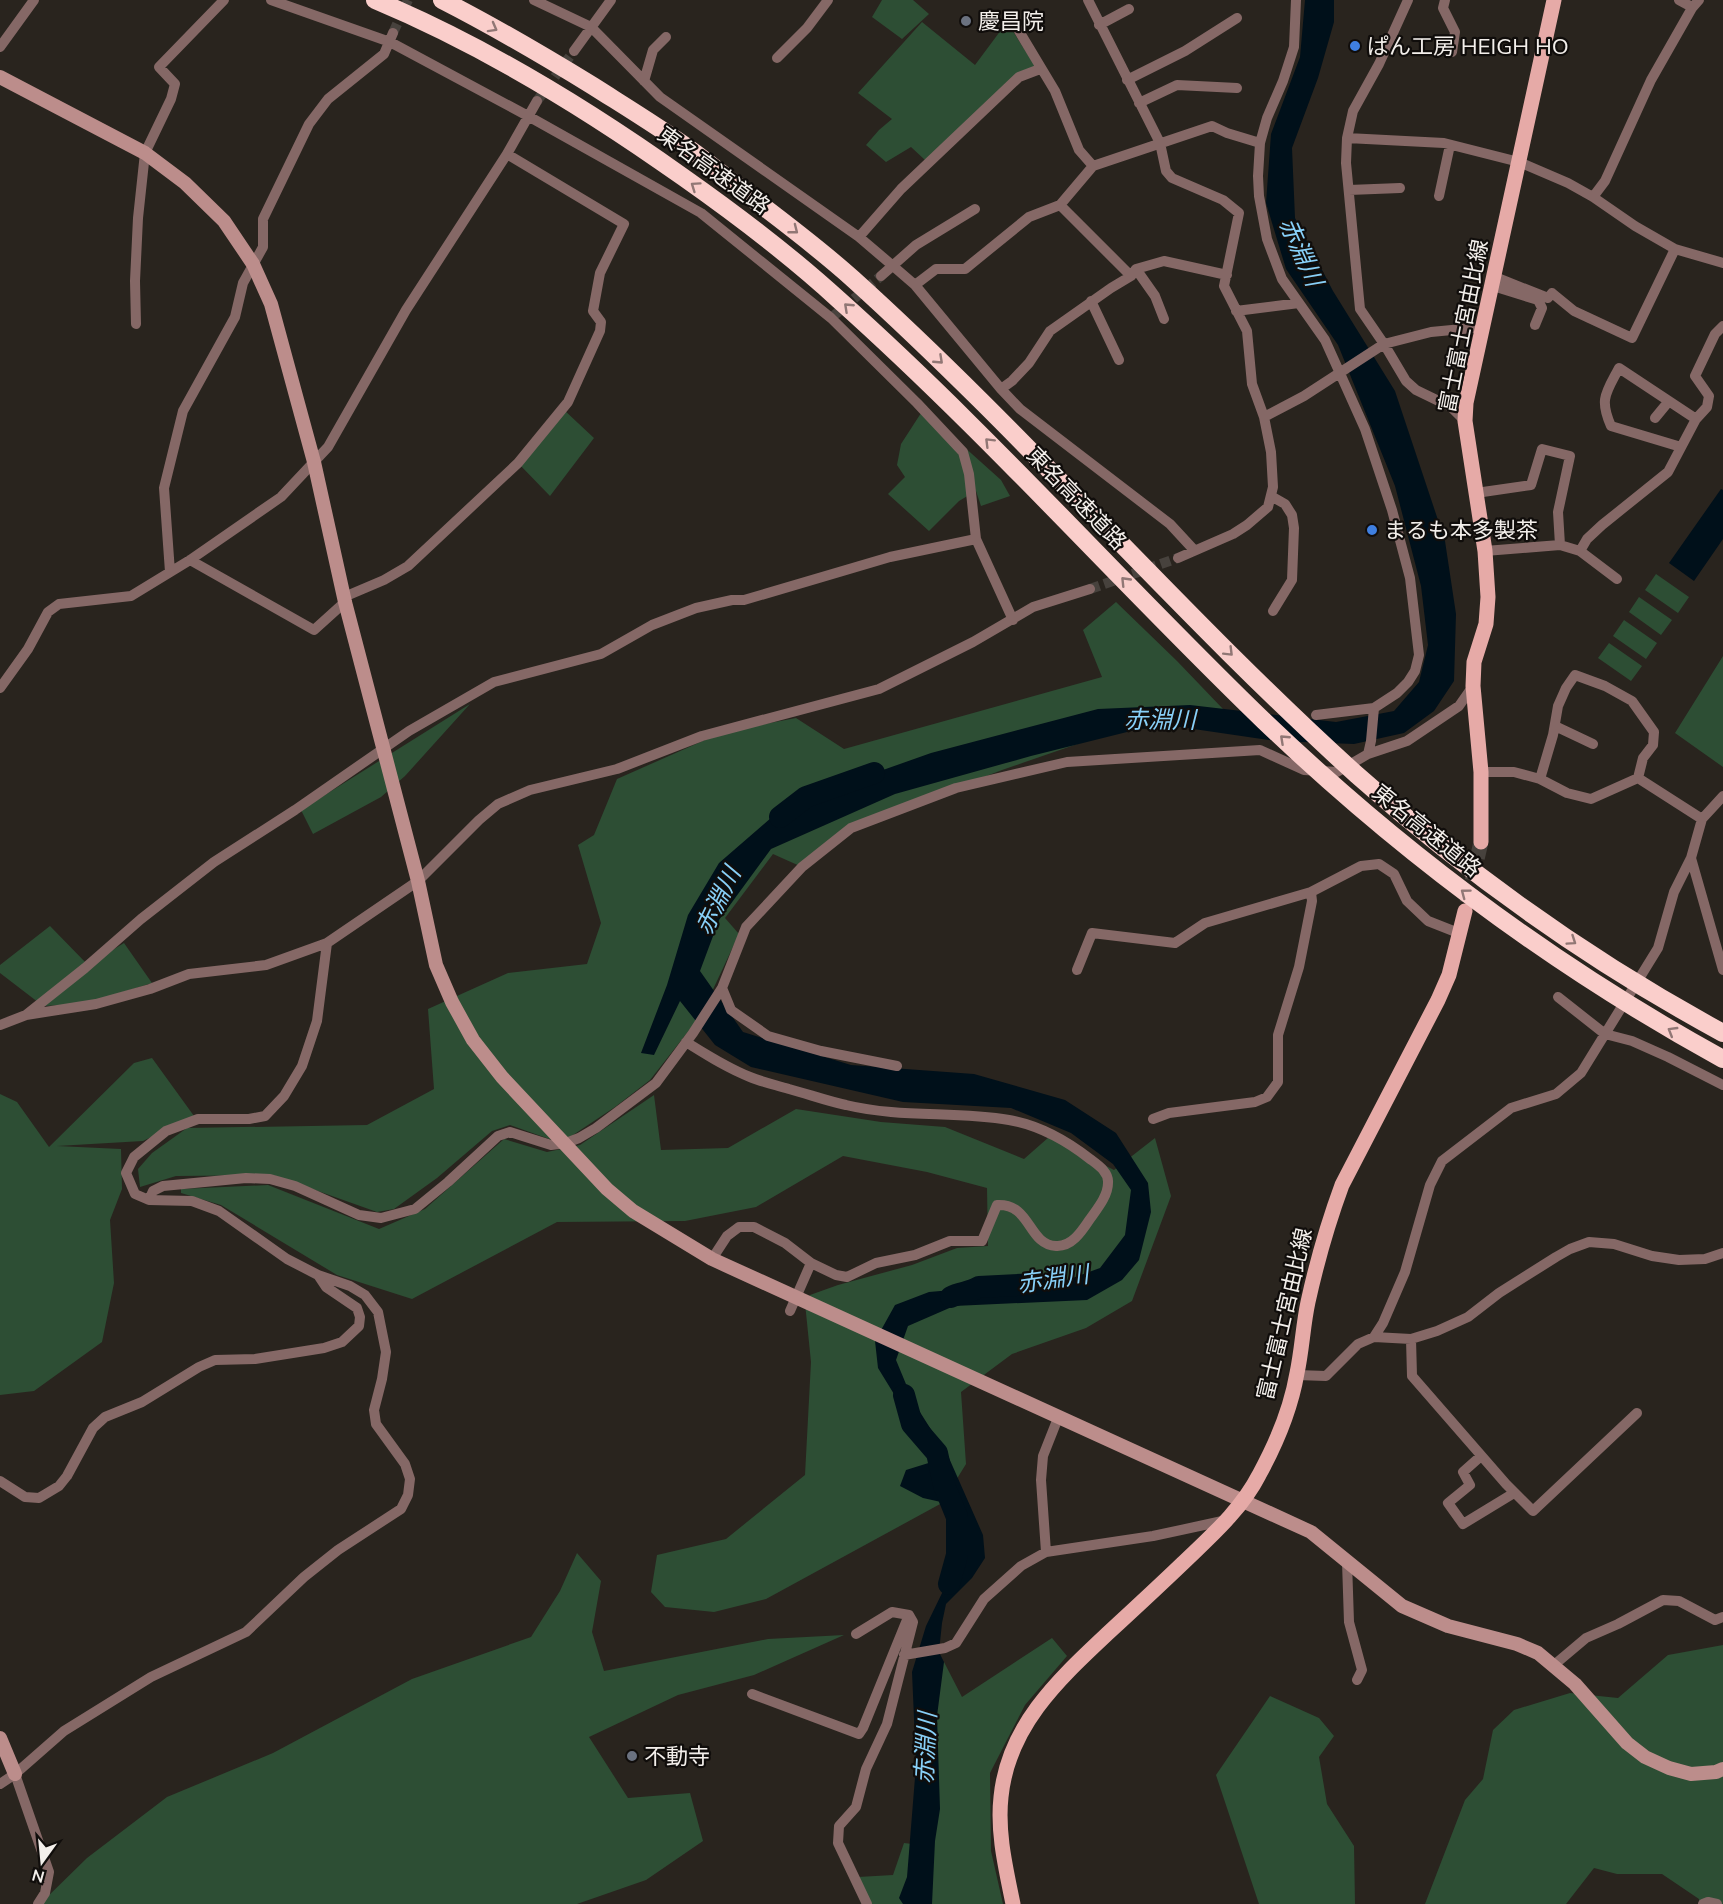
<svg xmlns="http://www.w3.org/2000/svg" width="1723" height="1904" viewBox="0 0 1723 1904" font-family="Mulish,'Noto Sans JP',sans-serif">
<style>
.green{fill:#2d4e34}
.water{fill:#00101a}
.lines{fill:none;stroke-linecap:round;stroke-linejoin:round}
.river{stroke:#00101a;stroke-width:22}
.street-tunnel{stroke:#47423d;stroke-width:10;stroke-dasharray:10 5;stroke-linecap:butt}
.primary-tunnel{stroke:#47423d;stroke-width:15;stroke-dasharray:15 8;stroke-linecap:butt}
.street{stroke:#856866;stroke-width:10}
.secondary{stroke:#bc8d8b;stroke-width:14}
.primary{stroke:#e6aaa7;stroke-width:15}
.highway{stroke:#facecb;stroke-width:18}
.oneway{stroke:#917775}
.worship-dot{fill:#6b7280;stroke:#100d0b;stroke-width:2}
.shop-dot{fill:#3f7fe0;stroke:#100d0b;stroke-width:2}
.labels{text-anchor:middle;stroke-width:4.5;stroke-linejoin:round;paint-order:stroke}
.poi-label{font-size:22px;fill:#f3efeb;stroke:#100d0b;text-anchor:start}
.street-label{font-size:22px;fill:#f3efeb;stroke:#100d0b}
.water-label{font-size:24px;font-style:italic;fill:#88d0f8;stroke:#100d0b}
</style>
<rect width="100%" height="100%" fill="#29241e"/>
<!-- green -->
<path class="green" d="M 882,0 L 913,0 L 929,14 L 902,39 L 872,17 Z
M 922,22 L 975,65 L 1007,22 L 1035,66 L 925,160 L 911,147 L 886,162 L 866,145 L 879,130 L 892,119 L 858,93 Z
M 563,409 L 594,438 L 550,496 L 518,463 Z
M 923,410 L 1001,480 L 1010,496 L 981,506 L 976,491 L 959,501 L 929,531 L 888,494 L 905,477 L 897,465 L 901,444 Z
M 1656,574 L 1689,597 L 1678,613 L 1645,590 Z
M 1639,597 L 1672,620 L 1661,635 L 1629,612 Z
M 1116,602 L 1177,661 L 1223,709 L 1167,713 L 1002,770 L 851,828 L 802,867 L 773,854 L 725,918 L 739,934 L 701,1015 L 650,1080 L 615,1107 L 567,1139 L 552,1140 L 510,1125 L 492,1131 L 437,1178 L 394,1209 L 377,1212 L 273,1175 L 176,1176 L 140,1187 L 138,1169 L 152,1153 L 187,1128 L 367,1125 L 434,1089 L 428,1009 L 508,973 L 587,964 L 601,923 L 578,845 L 594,835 L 617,779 L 723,732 L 796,718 L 844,749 L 1102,677 L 1083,630 Z
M 1624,620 L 1657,643 L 1646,659 L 1613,636 Z
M 1609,643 L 1642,666 L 1631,681 L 1598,658 Z
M 1723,656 L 1723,767 L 1675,733 Z
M 470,704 L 405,776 L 381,797 L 313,834 L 301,810 Z
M 50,926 L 88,965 L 124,943 L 152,983 L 85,1004 L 43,1006 L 0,973 L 0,965 Z
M 152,1058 L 194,1116 L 143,1141 L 57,1146 L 121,1149 L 122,1189 L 110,1220 L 114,1283 L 102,1342 L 34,1391 L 0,1395 L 0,1094 L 17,1102 L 49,1147 L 134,1063 Z
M 654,1095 L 661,1150 L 728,1148 L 796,1109 L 881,1122 L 945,1127 L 1024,1159 L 1049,1137 L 1114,1170 L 1155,1138 L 1171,1196 L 1132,1301 L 1086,1328 L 1012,1354 L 961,1392 L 966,1464 L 942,1503 L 766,1599 L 714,1612 L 665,1607 L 651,1592 L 657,1555 L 726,1539 L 805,1475 L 811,1362 L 805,1303 L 810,1295 L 838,1285 L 912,1265 L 957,1248 L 988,1246 L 987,1188 L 927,1172 L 843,1156 L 756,1207 L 685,1221 L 557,1222 L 412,1299 L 337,1275 L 221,1205 L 181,1193 L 181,1189 L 268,1185 L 379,1229 L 425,1209 L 504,1139 L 547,1152 L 580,1145 Z
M 577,1553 L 601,1581 L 592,1632 L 604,1671 L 768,1639 L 844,1635 L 754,1675 L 678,1695 L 589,1737 L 628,1798 L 690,1793 L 703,1841 L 646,1880 L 577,1904 L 40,1904 L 87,1858 L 167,1797 L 273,1753 L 412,1679 L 531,1637 L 560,1591 Z
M 1052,1638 L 1067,1656 L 1025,1705 L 990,1773 L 991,1851 L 1003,1904 L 867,1904 L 858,1877 L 893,1875 L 904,1843 L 929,1846 L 933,1760 L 915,1751 L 915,1666 L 944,1662 L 962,1697 Z
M 1723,1645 L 1723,1904 L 1699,1904 L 1699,1899 L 1662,1874 L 1617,1874 L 1594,1868 L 1566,1904 L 1425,1904 L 1465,1800 L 1483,1779 L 1493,1730 L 1514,1710 L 1570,1693 L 1618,1698 L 1668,1655 Z
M 1270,1696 L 1319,1718 L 1334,1736 L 1319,1757 L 1327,1804 L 1354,1846 L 1355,1904 L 1259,1904 L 1216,1775 Z"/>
<!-- water -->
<path class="water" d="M 1305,0 L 1334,0 L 1334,22 L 1318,78 L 1292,148 L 1295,218 L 1333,291 L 1395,391 L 1445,541 L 1456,614 L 1454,681 L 1434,711 L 1404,733 L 1354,744 L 1275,741 L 1180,727 L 1139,729 L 1031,756 L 895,794 L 771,849 L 719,920 L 700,971 L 743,1032 L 851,1065 L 974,1074 L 1065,1100 L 1116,1133 L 1148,1183 L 1151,1212 L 1139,1260 L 1122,1280 L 1087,1300 L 954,1306 L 908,1326 L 896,1360 L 913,1401 L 949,1458 L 983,1535 L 985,1558 L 972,1578 L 946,1604 L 942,1623 L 939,1652 L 944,1662 L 937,1716 L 940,1809 L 935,1841 L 932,1904 L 903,1904 L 899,1898 L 907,1877 L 916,1765 L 912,1672 L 926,1626 L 943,1591 L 963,1540 L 959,1506 L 923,1498 L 900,1486 L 906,1470 L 935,1461 L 878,1368 L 875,1341 L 895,1305 L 929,1292 L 1067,1280 L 1100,1268 L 1125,1235 L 1131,1190 L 1113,1164 L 1071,1133 L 1011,1108 L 903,1102 L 751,1067 L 715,1045 L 680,1001 L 654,1055 L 641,1053 L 667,985 L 688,915 L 719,863 L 787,804 L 931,753 L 1098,709 L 1190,705 L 1336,722 L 1394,711 L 1419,682 L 1428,645 L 1421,586 L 1395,486 L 1338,345 L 1286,269 L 1266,203 L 1271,134 L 1300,57 Z
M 1721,489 L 1723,490 L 1723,539 L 1694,581 L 1669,563 Z"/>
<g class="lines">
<!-- river -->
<path class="river" d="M 780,817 L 806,797 L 874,773
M 951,1297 C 960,1292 970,1293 979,1287 L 1035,1284
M 904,1395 L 912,1424 L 937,1453 L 944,1485 L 957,1517 L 957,1555 L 949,1584"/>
<!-- street-tunnel -->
<path class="street-tunnel" d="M 393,33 L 408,0
M 537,101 L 574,51
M 831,318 L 881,276
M 1090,589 L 1178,558"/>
<!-- primary-tunnel -->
<path class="primary-tunnel" d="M 1467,903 L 1481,842"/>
<!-- street -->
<path class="street" d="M 271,0 L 390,42 L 528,116 L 701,213 L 831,318 L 917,403 L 963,452 L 969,474 L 976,539 L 1013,620
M 534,0 L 591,27 L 660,97 L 859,237 L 893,266 L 915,285 L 1001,389 L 1020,409 L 1170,524 L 1194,550
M 1088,0 L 1160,143 L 1166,171 L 1172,178 L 1223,200 L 1239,213 L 1224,286 L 1247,331 L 1252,384 L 1264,417 L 1271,452 L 1273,487 L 1268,507 L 1247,525 L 1233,534 L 1178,558
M 1296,0 L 1294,47 L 1283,81 L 1267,118 L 1260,143 L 1258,176 L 1259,196 L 1267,239 L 1282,279 L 1325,340 L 1365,429 L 1392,510 L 1410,578 L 1419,655 L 1415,671 L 1408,682 L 1397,693 L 1374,708 L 1316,715
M 1408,0 L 1379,64 L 1353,111 L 1347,138 L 1346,163 L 1360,309 L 1384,344 L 1406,381 L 1416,390 L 1451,407 L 1465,421
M 1445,0 L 1443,8 L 1455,32 L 1452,52
M 1679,0 L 1692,7
M 1099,25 L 1129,9
M 1016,26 L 1055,91 L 1079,150 L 1093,166
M 0,47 L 34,0
M 574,51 L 611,0
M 777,58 L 807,28 L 828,0
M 1127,80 L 1185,51 L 1237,18
M 644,81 L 653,50 L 666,37
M 1139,103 L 1177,85 L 1237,88
M 1347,138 L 1444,143 L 1519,162 L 1568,183 L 1593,197 L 1635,226 L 1675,249 L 1723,263
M 1349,190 L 1400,188
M 1439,196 L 1450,145
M 1593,197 L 1605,181 L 1651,80 L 1692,8 L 1699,0
M 1060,205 L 1131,276
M 859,237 L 901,189 L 1019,77 L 1040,69
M 1136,269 L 1155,296 L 1164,319
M 881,276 L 916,245 L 975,209
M 1495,277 L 1548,298 L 1552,293 L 1574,311 L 1632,338 L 1675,249
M 915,285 L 936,269 L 965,269 L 1029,217 L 1060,205 L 1093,166 L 1212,126 L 1227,133 L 1260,143
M 1493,286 L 1538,300 L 1542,308 L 1535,325
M 1091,301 L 1119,360
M 1236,311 L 1299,303
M 136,324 L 135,281 L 138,218 L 145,153 L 171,99 L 175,84 L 159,67 L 224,0
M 1001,389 L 1012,381 L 1029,363 L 1050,331 L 1111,288 L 1131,276 L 1136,269 L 1164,261 L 1227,275
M 1264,417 L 1304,396 L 1384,344 L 1431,332 L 1483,327
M 1655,418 L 1669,401
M 1681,447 L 1611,426 C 1599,399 1606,393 1619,368 L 1696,419
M 1476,493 L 1531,485 L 1542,449 L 1570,456 L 1558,512 L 1560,545
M 1271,496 L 1285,504 L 1292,515 L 1294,528 L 1292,580 L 1273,611
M 1485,551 L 1560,545 L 1580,551 L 1587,539 L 1602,525 L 1668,472 L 1696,419 L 1707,407 L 1709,396 L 1695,376 L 1715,334 L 1723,326
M 1580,551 L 1617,579
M 190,560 L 314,630 L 345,602
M 170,572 L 164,488 L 183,411 L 235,317 L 243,283 L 263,247 L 263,219 L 309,124 L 328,99 L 384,54 L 393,33
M 344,597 L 384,580 L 408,566 L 518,463 L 568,402 L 600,331 L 601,322 L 593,311 L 600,273 L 624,224 L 507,154
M 0,688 L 28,649 L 48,612 L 59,604 L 131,596 L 190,560 L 281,497 L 328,447 L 406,310 L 507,154 L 537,101
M 1555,726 L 1593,744
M 1368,754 L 1371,741 L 1374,708
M 1481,772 L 1514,772 L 1540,779 L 1567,793 L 1591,799 L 1638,778 L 1702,819
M 1540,779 L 1553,735 L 1558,706 L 1566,688 L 1575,675 L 1605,686 L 1632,701 L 1654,732 L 1653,745 L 1643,758 L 1638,778
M 1723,796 L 1702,819 L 1691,858 L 1723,970
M 1077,970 L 1092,933 L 1175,943 L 1205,923 L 1311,892 L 1361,866 L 1379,864 L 1394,874 L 1407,901 L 1428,921 L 1461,934
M 1558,997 L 1605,1034 L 1632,1041 L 1668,1057 L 1723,1085
M 26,1015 L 85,968 L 141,919 L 214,862 L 295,810 L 409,731 L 494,682 L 601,654 L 652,625 L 696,608 L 732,600 L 744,600 L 890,557 L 976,539
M 0,1025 L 26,1015 L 96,1004 L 150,989 L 189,974 L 266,965 L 327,943 L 418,881 L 479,820 L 498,804 L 530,790 L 617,769 L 702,736 L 879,689 L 973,642 L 1033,607 L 1090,589
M 686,1042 C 707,1055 727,1068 750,1077 C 762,1082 776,1085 789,1089 C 808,1094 827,1101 846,1105 C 900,1118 955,1111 1009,1120 C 1038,1125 1067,1141 1090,1159 C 1098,1165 1109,1172 1108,1183 C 1108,1196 1097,1209 1090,1219 C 1082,1231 1072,1247 1056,1246 C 1028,1245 1031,1203 997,1205 L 982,1241 L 950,1241 L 915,1255 L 876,1263 L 847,1277 L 836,1275 L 811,1263 L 785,1243 L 754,1227 L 739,1227 L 727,1236 L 712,1259
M 897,1066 L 821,1051 L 768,1036 L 731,1010 L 722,988 L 746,927 L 802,867 L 851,828 L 956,788 L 1067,762 L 1260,750 L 1304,770 L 1337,772 L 1368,754 L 1407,741 L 1459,706 L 1473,686
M 1153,1119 L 1169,1113 L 1255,1102 L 1267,1097 L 1278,1082 L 1278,1035 L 1299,967 L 1312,901 L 1311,892
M 149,1200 L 153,1191 L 163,1186 L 246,1178 L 270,1179 L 295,1186 L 359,1215 L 381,1218 L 415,1209 L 448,1182 L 498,1136 L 510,1132 L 551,1145 L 566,1143 L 579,1138 L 596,1128 L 656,1083 L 693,1033 L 722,988
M 790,1311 L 811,1263
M 1374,1337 L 1383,1323 L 1405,1272 L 1430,1185 L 1442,1161 L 1511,1108 L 1556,1094 L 1581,1073 L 1658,948 L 1674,892 L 1691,858
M 1411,1339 L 1412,1376 L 1506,1484 L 1533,1511 L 1637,1413
M 1297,1375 L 1326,1376 L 1358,1344 L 1374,1337 L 1411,1339 L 1437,1331 L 1468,1317 L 1499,1293 L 1556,1257 L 1570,1249 L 1589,1242 L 1614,1244 L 1652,1256 L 1679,1260 L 1705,1259 L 1723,1253
M 1481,1456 L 1463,1472 L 1470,1485 L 1448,1503 L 1463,1524 L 1514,1493
M 0,1481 L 25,1497 L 39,1498 L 59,1486 L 67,1476 L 93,1428 L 105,1417 L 142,1402 L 199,1367 L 215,1360 L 255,1359 L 324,1348 L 342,1342 L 359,1326 L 360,1317 L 357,1308 L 326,1287 L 318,1275
M 1046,1552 L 1041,1480 L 1043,1456 L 1058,1418
M 1347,1562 L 1349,1622 L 1362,1670 L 1357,1680
M 856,1634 L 892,1612 L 909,1615 L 913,1622 L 887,1724 L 866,1769 L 856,1807 L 839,1826 L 838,1843 L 867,1904
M 904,1655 L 945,1648 L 956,1643 L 984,1599 L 1021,1566 L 1046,1552 L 1153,1536 L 1227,1520
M 1554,1665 L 1586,1638 L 1618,1624 L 1663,1600 L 1679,1601 L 1715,1620 L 1723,1617
M 752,1694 L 859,1734 L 863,1728 L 909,1615
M 15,1774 L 49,1872 L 45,1893 L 38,1904
M 0,1784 L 15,1774 L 64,1731 L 151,1677 L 246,1632 L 304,1577 L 338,1550 L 401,1509 L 408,1495 L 410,1479 L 405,1464 L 376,1424 L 374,1410 L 382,1379 L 386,1352 L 378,1312 L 365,1295 L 350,1286 L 318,1275 L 287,1259 L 219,1211 L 192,1201 L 149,1200 L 135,1194 L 126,1173 L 134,1157 L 166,1131 L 198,1119 L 249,1119 L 265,1116 L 284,1096 L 302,1066 L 317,1021 L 327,943
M 1703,1904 L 1708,1902 L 1717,1904"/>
<!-- secondary -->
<path class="secondary" d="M 0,77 L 145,153 L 185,183 L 224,221 L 253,264 L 271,304 L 314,462 L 345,602 L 418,881 L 436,965 L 452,1002 L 473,1040 L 502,1077 L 607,1189 L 633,1211 L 712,1259 L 1311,1532 L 1402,1606 L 1448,1626 L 1517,1644 L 1538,1653 L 1575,1684 L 1627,1743 L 1645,1757 L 1669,1768 L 1691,1774 L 1716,1772 L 1723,1769
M 0,1738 L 15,1774"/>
<!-- primary -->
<path class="primary" d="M 1481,842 L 1481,772 L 1473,686 L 1474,662 L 1486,624 L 1488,597 L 1485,551 L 1465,421 L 1466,403 L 1554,0
M 1013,1904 C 1006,1869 997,1833 1001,1797 C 1008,1726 1058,1680 1107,1634 C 1132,1611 1158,1587 1183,1563 C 1211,1536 1241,1510 1259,1475 C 1276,1444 1291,1408 1297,1373 C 1302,1350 1303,1325 1308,1302 C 1317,1261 1328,1223 1342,1185 L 1438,1000 L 1449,975 L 1465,911"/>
<!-- highway -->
<path class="highway" d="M 375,0 C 485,46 586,108 683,177 C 737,215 790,255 839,300 C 988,433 1120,582 1264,721 C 1402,853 1555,967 1723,1059
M 442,0 C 493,26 544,56 593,86 C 626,107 659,127 691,150 C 713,166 735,184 756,201 C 789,226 822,251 853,279 C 1028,437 1182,617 1357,775 C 1468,874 1592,962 1723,1033"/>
</g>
<!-- one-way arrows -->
<defs><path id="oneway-chevron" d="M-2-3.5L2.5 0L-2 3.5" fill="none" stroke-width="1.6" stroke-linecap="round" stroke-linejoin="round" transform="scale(1.5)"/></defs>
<g class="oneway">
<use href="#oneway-chevron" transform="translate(493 28) rotate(29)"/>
<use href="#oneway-chevron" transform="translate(695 186) rotate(-145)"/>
<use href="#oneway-chevron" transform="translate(794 230) rotate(38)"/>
<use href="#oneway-chevron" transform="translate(848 307) rotate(-137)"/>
<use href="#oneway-chevron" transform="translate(939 360) rotate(43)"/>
<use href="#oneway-chevron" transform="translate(989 442) rotate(-135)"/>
<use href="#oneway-chevron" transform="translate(1125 581) rotate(-134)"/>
<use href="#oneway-chevron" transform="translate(1229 652) rotate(45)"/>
<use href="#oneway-chevron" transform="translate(1284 739) rotate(-137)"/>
<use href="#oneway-chevron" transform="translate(1465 893) rotate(-143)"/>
<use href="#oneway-chevron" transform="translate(1572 941) rotate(34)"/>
<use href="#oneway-chevron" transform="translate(1672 1031) rotate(-149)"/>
</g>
<!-- markers -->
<g class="worship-dot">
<circle cx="966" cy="21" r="6"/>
<circle cx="632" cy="1756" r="6"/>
</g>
<g class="shop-dot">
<circle cx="1355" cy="46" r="6"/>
<circle cx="1372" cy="530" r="6"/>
</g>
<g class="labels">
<!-- poi labels -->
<g class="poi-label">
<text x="978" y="29">慶昌院</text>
<text x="1367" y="54">ぱん工房 HEIGH HO</text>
<text x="1384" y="538">まるも本多製茶</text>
<text x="644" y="1764">不動寺</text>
</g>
<!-- street labels -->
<g class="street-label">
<text transform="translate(714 170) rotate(36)" y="8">東名高速道路</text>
<text transform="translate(1463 326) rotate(-79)" y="8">富士富士宮由比線</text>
<text transform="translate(1077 498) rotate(46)" y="8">東名高速道路</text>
<text transform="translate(1427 830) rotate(39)" y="8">東名高速道路</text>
<text transform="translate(1284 1314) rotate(-77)" y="8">富士富士宮由比線</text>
</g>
<!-- water labels -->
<g class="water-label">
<text transform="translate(1301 252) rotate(66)" y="8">赤淵川</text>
<text x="1160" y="728">赤淵川</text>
<text transform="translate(718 901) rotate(-64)" y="8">赤淵川</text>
<text transform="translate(1053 1279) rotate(-8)" y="8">赤淵川</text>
<text transform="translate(926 1748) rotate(-87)" y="8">赤淵川</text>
</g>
</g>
<!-- north arrow -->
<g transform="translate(42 1862) rotate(195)" stroke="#100d0b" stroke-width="4.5" paint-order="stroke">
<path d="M0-4.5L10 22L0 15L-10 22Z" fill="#f3efeb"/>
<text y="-9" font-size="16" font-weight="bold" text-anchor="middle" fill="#f3efeb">N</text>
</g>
</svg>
